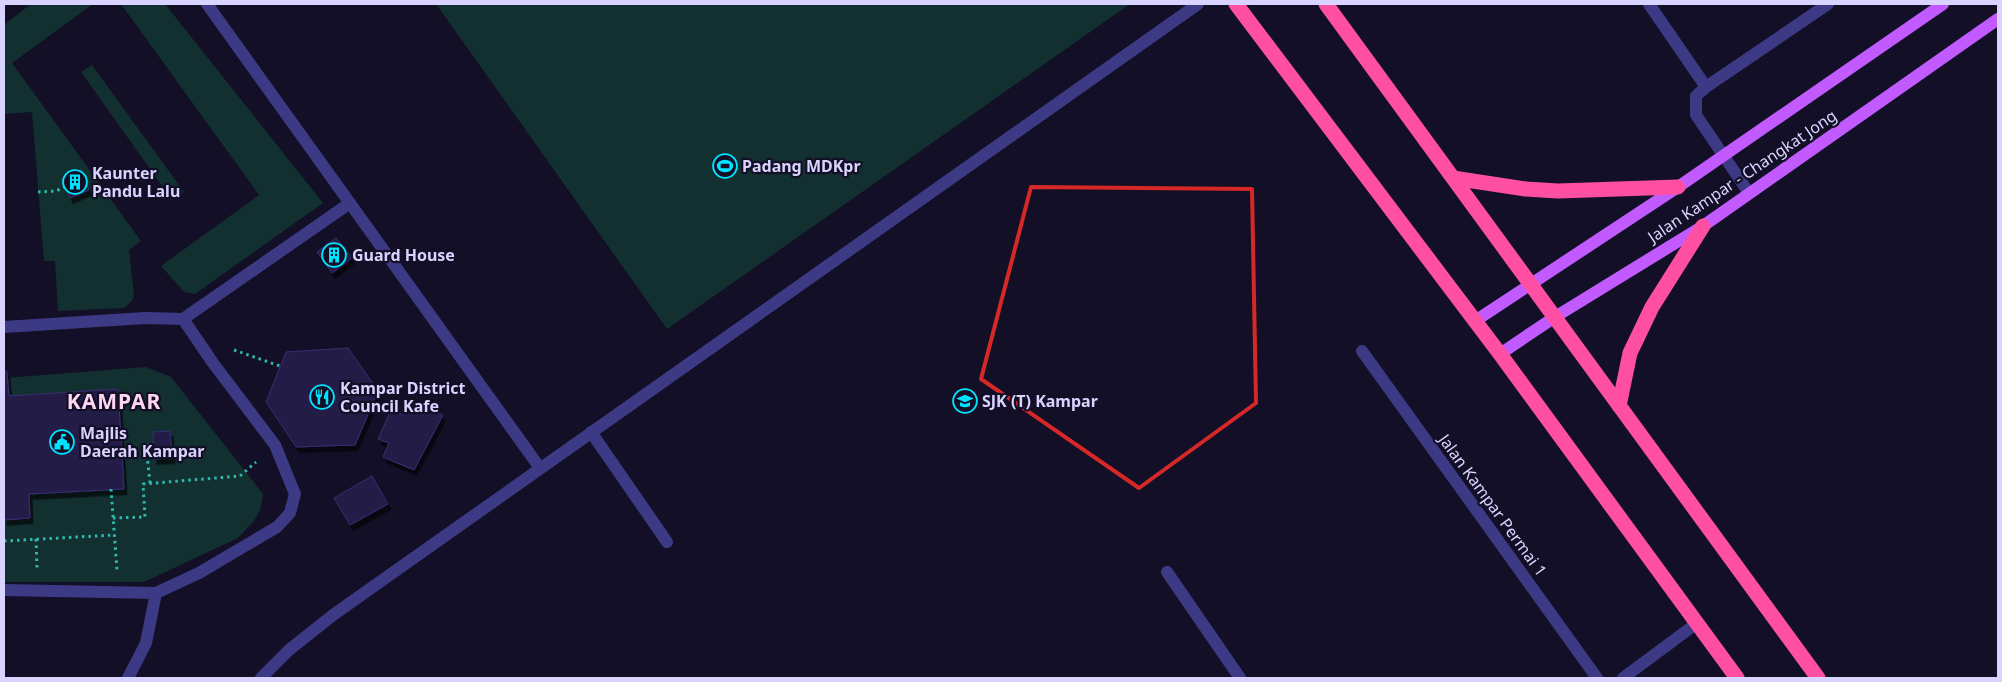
<svg xmlns="http://www.w3.org/2000/svg" width="2002" height="682" viewBox="0 0 2002 682" font-family="'Noto Sans',sans-serif">
<style>
.green{fill:#12302f}
.building{fill:#241b47;stroke:#3b2d73;filter:url(#shadow)}
.lines{fill:none;stroke-linecap:round;stroke-linejoin:round}
.path{stroke:#2fb8b0;stroke-width:3;stroke-dasharray:2.5 4;stroke-linecap:butt}
.minor{stroke:#3d3a85;stroke-width:12}
.major{stroke:#c25bff;stroke-width:12}
.highway{stroke:#ff4fa3;stroke-width:15}
.marked{fill:none;stroke:#d62828;stroke-width:4;stroke-linejoin:round}
.labels{text-anchor:middle;stroke-width:4.5;stroke-linejoin:round;paint-order:stroke}
.poi-label{font-size:16px;font-weight:bold;fill:#d9d4ff;stroke:#130f26;text-anchor:start}
.street-label{font-size:16px;fill:#d9d4ff;stroke:#130f26}
.district-label{font-size:21px;font-weight:bold;letter-spacing:1px;fill:#ffd6f0;stroke:#130f26}
</style>
<defs>
<filter id="shadow"><feDropShadow dx="3" dy="5.5" stdDeviation="0" flood-color="#0009"/></filter>
</defs>
<rect width="100%" height="100%" fill="#130f26"/>
<!-- green -->
<path class="green" d="M 31,4 L 93,4 L 12,63 L 141,241 L 129,250 L 134,295 L 132,301 L 124,308 L 58,311 L 55,261 L 44,261 L 32,112 L 4,114 L 4,25 Z
M 121,4 L 165,4 L 323,203 L 195,294 L 184,292 L 161,266 L 259,195 Z
M 436,4 L 1130,4 L 667,329 Z
M 92,65 L 184,192 L 172,200 L 81,72 Z
M 146,367 L 171,377 L 263,494 L 261,508 L 254,521 L 238,538 L 144,582 L 4,582 L 4,378 Z"/>
<!-- building -->
<path class="building" d="M 81,170 L 89,190 L 70,198 L 62,178 Z
M 336,238 L 352,258 L 332,273 L 317,252 Z
M 348,348 L 378,391 L 355,445 L 296,447 L 266,402 L 286,352 Z
M 4,370 L 7,372 L 9,396 L 118,389 L 124,489 L 29,494 L 30,518 L 4,520 Z
M 411,399 L 443,415 L 414,470 L 383,457 L 389,443 L 378,439 L 391,410 L 403,415 Z
M 170,431 L 172,458 L 154,459 L 153,432 Z
M 372,476 L 388,504 L 350,525 L 334,498 Z"/>
<g class="lines">
<!-- path -->
<path class="path" d="M 38,192 L 56,191 L 65,187
M 234,350 L 280,366
M 150,483 L 146,445 L 154,444
M 111,489 L 117,570
M 113,518 L 145,517 L 143,484 L 240,476 L 256,462
M 36,539 L 37,568
M 4,541 L 114,535"/>
<!-- minor -->
<path class="minor" d="M 207,4 L 540,468
M 1649,4 L 1706,87
M 1749,193 L 1696,115 L 1696,96 L 1706,87 L 1828,4
M 183,319 L 350,203
M 4,327 L 145,318 L 183,319 L 213,363 L 275,445 L 295,494 L 290,513 L 277,527 L 199,573 L 156,593 L 4,590
M 1362,351 L 1597,678
M 591,432 L 667,542
M 1167,572 L 1240,678
M 128,678 L 146,643 L 156,593
M 261,678 L 289,650 L 333,615 L 1198,4
M 1623,678 L 1697,623"/>
<!-- major -->
<path class="major" d="M 1475,321 L 1678,187 L 1943,4
M 1500,354 L 1555,317 L 1703,226 L 1998,19"/>
<!-- highway -->
<path class="highway" d="M 1236,4 L 1500,354 L 1737,678
M 1326,4 L 1818,678
M 1453,178 L 1526,189 L 1558,191 L 1678,187
M 1619,406 L 1630,353 L 1652,307 L 1703,226"/>
</g>
<!-- marked area -->
<path class="marked" d="M 1031,187 L 1252,189 L 1256,403 L 1139,488 L 981,379 Z"/>
<!-- icons -->
<defs>
<g id="stadium-ring" transform="scale(1.25)"><circle r="9.5" fill="#130f26" stroke="#00e5ff" stroke-width="1.5"/><path d="M0-5a6.5 5 0 1 0 0 10a6.5 5 0 1 0 0-10ZM-3.5-1.8h7v3.6h-7Z" fill="#00e5ff"/></g>
<g id="building-ring" transform="scale(1.25)"><circle r="9.5" fill="#130f26" stroke="#00e5ff" stroke-width="1.5"/><path d="M-4-6H4V6H1V3H-1V6H-4ZM-2.5-4.3h1.7v1.8h-1.7ZM.8-4.3h1.7v1.8H.8ZM-2.5-1h1.7V.8h-1.7ZM.8-1h1.7V.8H.8Z" fill="#00e5ff"/></g>
<g id="restaurant-ring" transform="scale(1.25)"><circle r="9.5" fill="#130f26" stroke="#00e5ff" stroke-width="1.5"/><path d="M-5-6h1v4h1v-4h1v4h1v-4h1v5L-1.5 .5V6h-2V.5L-5-1ZM5-6V6H3V1.5H1.5Q1.5-4 5-6Z" fill="#00e5ff"/></g>
<g id="school-ring" transform="scale(1.25)"><circle r="9.5" fill="#130f26" stroke="#00e5ff" stroke-width="1.5"/><path d="M0-5L7-2L0 1L-7-2ZM-4 1L0 2.5L4 1V4Q0 6-4 4Z" fill="#00e5ff"/></g>
<g id="civic-ring" transform="scale(1.25)"><circle r="9.5" fill="#130f26" stroke="#00e5ff" stroke-width="1.5"/><path d="M-.6-6.5H3V-4.5H.6V-3L4-1V1h2V6H-6V1h2V-1L-.6-3ZM-1.2 2.5V6h2.4V2.5Z" fill="#00e5ff"/></g>
</defs>
<g fill-rule="evenodd">
<use href="#stadium-ring" x="725" y="166"/>
<use href="#building-ring" x="75" y="182"/>
<use href="#building-ring" x="334" y="255"/>
<use href="#restaurant-ring" x="322" y="397"/>
<use href="#school-ring" x="965" y="401"/>
<use href="#civic-ring" x="62" y="442"/>
</g>
<g class="labels">
<!-- poi labels -->
<g class="poi-label">
<text x="742" y="172">Padang MDKpr</text>
<text x="92" y="179">Kaunter<tspan x="92" dy="18">Pandu Lalu</tspan></text>
<text x="352" y="261">Guard House</text>
<text x="340" y="394">Kampar District<tspan x="340" dy="18">Council Kafe</tspan></text>
<text x="982" y="407">SJK (T) Kampar</text>
<text x="80" y="439">Majlis<tspan x="80" dy="18">Daerah Kampar</tspan></text>
</g>
<!-- street labels -->
<g class="street-label">
<text transform="translate(1742 176) rotate(-34)" y="6">Jalan Kampar - Changkat Jong</text>
<text transform="translate(1493 505) rotate(54)" y="6">Jalan Kampar Permai 1</text>
</g>
<!-- district labels -->
<g class="district-label">
<text x="114" y="409">KAMPAR</text>
</g>
</g>
<!-- border -->
<rect width="2002" height="682" fill="none" stroke="#d9d4ff" stroke-width="10"/>
</svg>
